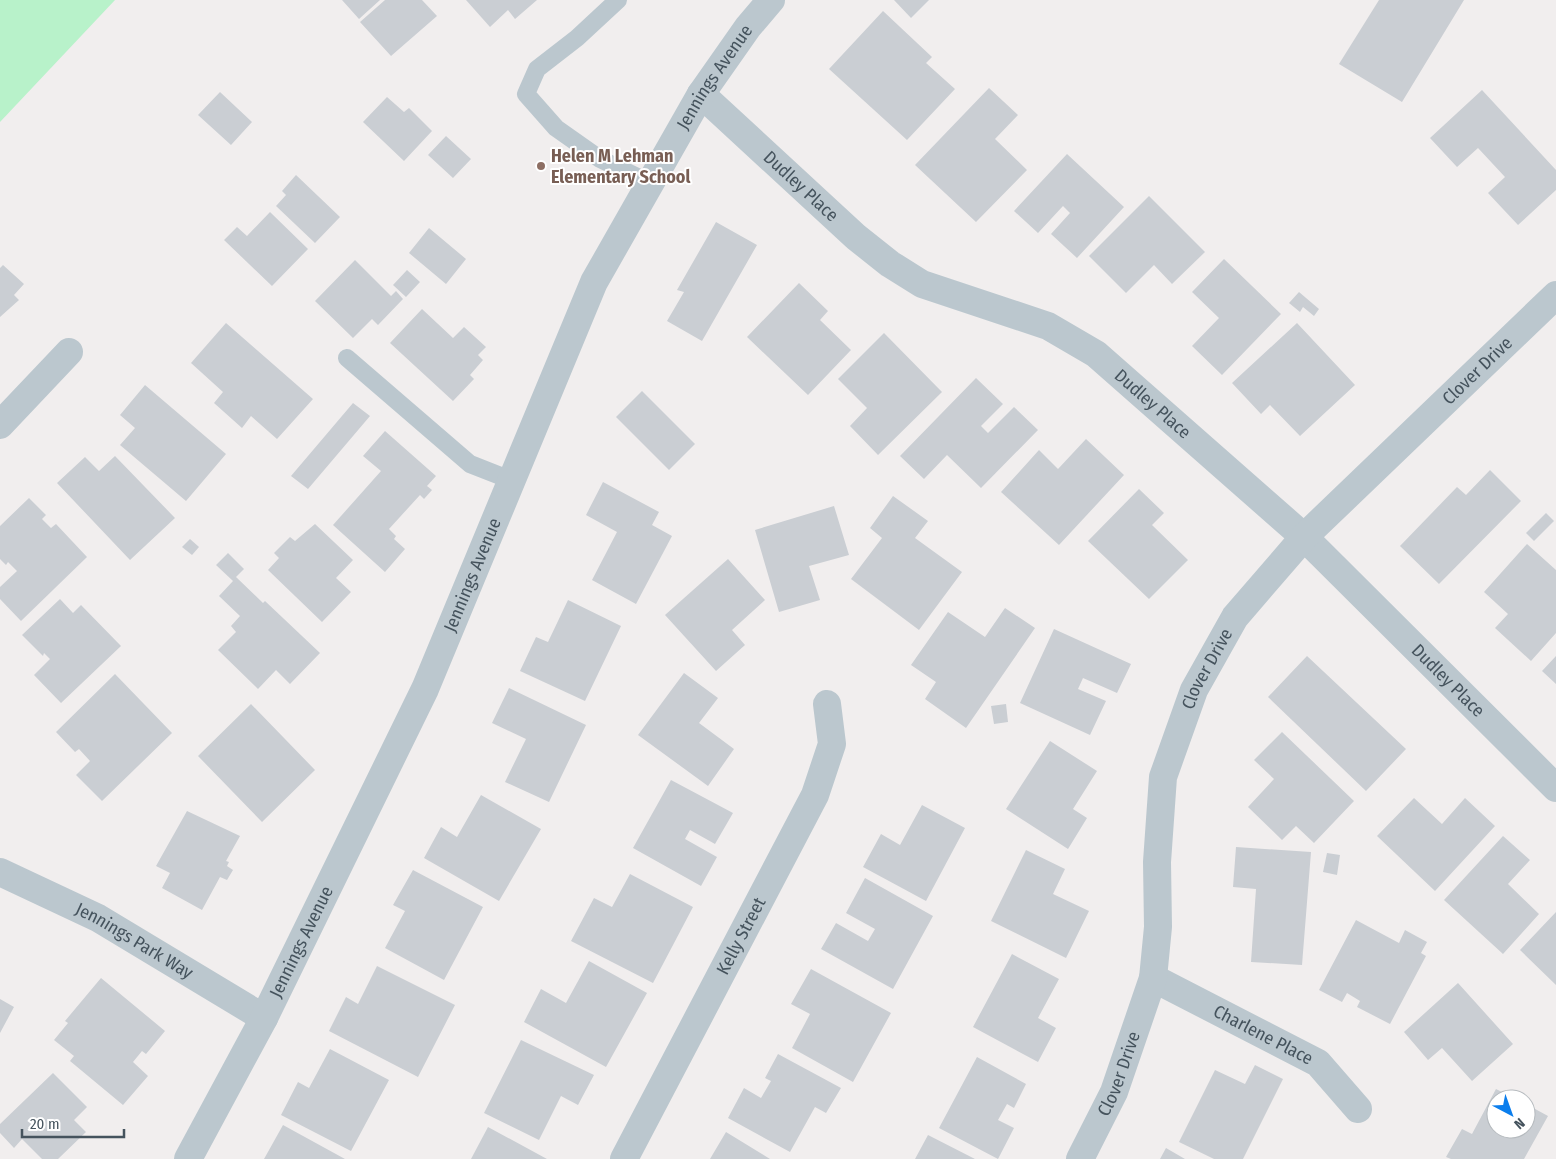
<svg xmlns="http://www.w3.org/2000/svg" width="1556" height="1159" viewBox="0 0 1556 1159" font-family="'Fira Sans Condensed',sans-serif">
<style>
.green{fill:#b8f2ca}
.building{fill:#caced3}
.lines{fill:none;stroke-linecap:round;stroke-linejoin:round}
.service{stroke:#bbc7ce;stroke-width:18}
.minor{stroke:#bbc7ce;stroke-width:28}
.education-dot{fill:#8d6e63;stroke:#fff;stroke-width:2}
.labels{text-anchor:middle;stroke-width:4;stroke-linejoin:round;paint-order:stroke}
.street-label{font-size:18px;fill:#45535d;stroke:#fff}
.education-label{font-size:18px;font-weight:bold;fill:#785e54;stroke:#fff;text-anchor:start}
</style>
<rect width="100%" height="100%" fill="#f1eeee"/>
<!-- green -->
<path class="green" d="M 0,0 L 115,0 L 0,122 Z"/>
<!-- building -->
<path class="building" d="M 342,0 L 380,0 L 359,19 Z
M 385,0 L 422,0 L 437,16 L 391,56 L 360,22 Z
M 466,0 L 537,0 L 515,19 L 508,10 L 490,27 Z
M 894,0 L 929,0 L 911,18 Z
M 1379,0 L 1464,0 L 1402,102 L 1339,64 Z
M 883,11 L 932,57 L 926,63 L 955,89 L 907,140 L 829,69 Z
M 989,88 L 1018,115 L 995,139 L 1027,170 L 976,222 L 915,165 Z
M 1482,90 L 1556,170 L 1556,190 L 1518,225 L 1488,193 L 1505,177 L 1478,148 L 1457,167 L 1430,138 Z
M 220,92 L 252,122 L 231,145 L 198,115 Z
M 387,97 L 404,112 L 409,108 L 432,131 L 404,161 L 363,122 Z
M 446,136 L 471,159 L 453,178 L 428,155 Z
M 1067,154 L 1124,207 L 1077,258 L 1051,234 L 1070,213 L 1063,206 L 1038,233 L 1014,211 Z
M 296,175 L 340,217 L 315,243 L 276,206 L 286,195 L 282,191 Z
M 1149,196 L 1205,252 L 1172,284 L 1154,265 L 1126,293 L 1089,256 Z
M 270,212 L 308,249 L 272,286 L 224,240 L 237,227 L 247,236 Z
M 716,222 L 757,245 L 702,341 L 667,321 L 684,292 L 677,290 Z
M 429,228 L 466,259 L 446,284 L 409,253 Z
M 1224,259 L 1281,314 L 1222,375 L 1192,346 L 1219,318 L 1192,292 Z
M 355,260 L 391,296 L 396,291 L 403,299 L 378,325 L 372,319 L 353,338 L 315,301 Z
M 3,265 L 24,284 L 14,295 L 19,300 L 0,317 L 0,268 Z
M 407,270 L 420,282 L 406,297 L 393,285 Z
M 799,283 L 828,311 L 820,320 L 851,350 L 808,395 L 747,337 Z
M 1299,292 L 1319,309 L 1314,316 L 1303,307 L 1300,312 L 1289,303 Z
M 422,309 L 453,338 L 464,327 L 486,347 L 478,355 L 483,360 L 470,375 L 474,379 L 453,401 L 390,343 Z
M 226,323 L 313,399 L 277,439 L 251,416 L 242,428 L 214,403 L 223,392 L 191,363 Z
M 1297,323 L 1355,385 L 1300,436 L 1270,405 L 1261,414 L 1232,383 Z
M 884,333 L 942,392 L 878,455 L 850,426 L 867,408 L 838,379 Z
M 976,378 L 1003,404 L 981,426 L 988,433 L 1014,407 L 1038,430 L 981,488 L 947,455 L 924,479 L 900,456 Z
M 145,385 L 226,454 L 186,501 L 120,445 L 135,428 L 120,415 Z
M 642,391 L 695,444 L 669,470 L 616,417 Z
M 353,403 L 370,416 L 308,489 L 291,476 Z
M 385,431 L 436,476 L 427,486 L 432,490 L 424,499 L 420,495 L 389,529 L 396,536 L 394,539 L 405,549 L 385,572 L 333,525 L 381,471 L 363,456 Z
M 1086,439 L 1124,475 L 1059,545 L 1001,492 L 1039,450 L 1058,469 Z
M 115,456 L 175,518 L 130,560 L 57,483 L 85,457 L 99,471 Z
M 1490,470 L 1521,501 L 1439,584 L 1400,546 L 1457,487 L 1466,495 Z
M 603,482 L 659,512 L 652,525 L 672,536 L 636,604 L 592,580 L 617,532 L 586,515 Z
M 1139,489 L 1164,513 L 1152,525 L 1188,560 L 1149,599 L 1088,541 Z
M 893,496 L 928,521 L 915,538 L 962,572 L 919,630 L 851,579 L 882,538 L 870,528 Z
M 29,498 L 46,515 L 42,519 L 51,528 L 56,524 L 87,557 L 21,621 L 0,599 L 0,587 L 17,571 L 8,562 L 6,565 L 0,559 L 0,526 Z
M 834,506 L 849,555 L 809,566 L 820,600 L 779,612 L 755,530 Z
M 1546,513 L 1554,521 L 1534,541 L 1526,533 Z
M 315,524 L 353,560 L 336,578 L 351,592 L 322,622 L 268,570 L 279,558 L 274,553 L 290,537 L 295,541 Z
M 190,539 L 199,547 L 192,555 L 182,547 Z
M 1527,544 L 1556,570 L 1556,633 L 1531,661 L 1495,628 L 1508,614 L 1484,592 Z
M 228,553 L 244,569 L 236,577 L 263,603 L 265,601 L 320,653 L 290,684 L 276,670 L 258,689 L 218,650 L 236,632 L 231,626 L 240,616 L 219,596 L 233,581 L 216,565 Z
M 728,559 L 765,600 L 732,630 L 745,645 L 716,671 L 665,615 Z
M 60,599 L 73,613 L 81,605 L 121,646 L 61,703 L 34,675 L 50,659 L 44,653 L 43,656 L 22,635 Z
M 568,600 L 621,626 L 585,701 L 520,671 L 536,637 L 548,642 Z
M 1005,608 L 1035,628 L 966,728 L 925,699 L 936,682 L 911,665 L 948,612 L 985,637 Z
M 1054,629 L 1131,664 L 1117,693 L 1083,678 L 1078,689 L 1106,701 L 1090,735 L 1020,703 Z
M 1307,656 L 1406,749 L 1366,791 L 1268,697 Z
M 1556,656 L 1556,684 L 1542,671 Z
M 684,673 L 718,698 L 699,723 L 734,749 L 708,786 L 638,735 Z
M 115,674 L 172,733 L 102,801 L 76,775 L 90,761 L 79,749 L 75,752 L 56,732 Z
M 509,688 L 586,725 L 549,802 L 505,782 L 526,739 L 492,723 Z
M 251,704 L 315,770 L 262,822 L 198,756 Z
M 1006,704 L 1008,722 L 994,724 L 991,706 Z
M 1282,732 L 1354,801 L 1314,843 L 1296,826 L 1282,840 L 1248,807 L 1274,779 L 1254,760 Z
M 1050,741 L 1097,771 L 1073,809 L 1087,818 L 1068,849 L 1006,809 Z
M 671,780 L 733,813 L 715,844 L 690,830 L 685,839 L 717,857 L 701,886 L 633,848 Z
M 481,795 L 541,829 L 499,901 L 424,858 L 441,827 L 457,837 Z
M 1414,798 L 1442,824 L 1465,798 L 1495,826 L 1435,891 L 1377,836 Z
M 922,805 L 965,828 L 926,901 L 863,867 L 881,834 L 900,845 Z
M 187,811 L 240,836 L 226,861 L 229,862 L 227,866 L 233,870 L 227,880 L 220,877 L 202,910 L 162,888 L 170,873 L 156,866 Z
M 1503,836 L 1530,860 L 1508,884 L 1539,914 L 1503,954 L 1444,900 Z
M 1236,847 L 1311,852 L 1302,965 L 1251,962 L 1256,889 L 1233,887 Z
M 1026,850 L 1065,869 L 1053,894 L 1089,911 L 1066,958 L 991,921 Z
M 1327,853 L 1340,855 L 1337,875 L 1323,872 Z
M 413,870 L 483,907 L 444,980 L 385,948 L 405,911 L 393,905 Z
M 630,874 L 693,907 L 653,983 L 571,941 L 594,898 L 612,907 Z
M 865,878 L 933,916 L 893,989 L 821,949 L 836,923 L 868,941 L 875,929 L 846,913 Z
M 1556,912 L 1556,985 L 1520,950 Z
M 1356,920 L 1399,943 L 1405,930 L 1427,942 L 1421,953 L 1426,956 L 1390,1024 L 1357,1007 L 1360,1001 L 1347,993 L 1342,1002 L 1319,990 Z
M 1012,954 L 1059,979 L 1038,1018 L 1056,1028 L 1038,1062 L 973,1027 Z
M 589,961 L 647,993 L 606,1067 L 524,1022 L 541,989 L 566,1003 Z
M 377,966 L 455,1005 L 418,1077 L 329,1031 L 346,997 L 358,1004 Z
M 811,969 L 891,1013 L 853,1082 L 792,1048 L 810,1014 L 791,1004 Z
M 101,978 L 165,1031 L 146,1054 L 142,1051 L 133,1062 L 148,1076 L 123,1105 L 70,1061 L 74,1056 L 54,1040 L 68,1023 L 65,1021 Z
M 1458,983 L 1513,1044 L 1472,1081 L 1442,1048 L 1428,1060 L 1404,1032 Z
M 0,999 L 14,1007 L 0,1033 Z
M 521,1040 L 594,1075 L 578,1105 L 561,1096 L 539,1140 L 484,1113 Z
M 330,1049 L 389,1080 L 351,1151 L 281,1115 L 298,1082 L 309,1088 Z
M 778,1054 L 841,1088 L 826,1113 L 815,1107 L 790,1152 L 728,1118 L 744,1088 L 761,1098 L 771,1081 L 765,1078 Z
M 977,1057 L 1026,1084 L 1014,1108 L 1007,1104 L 998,1120 L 1014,1128 L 998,1159 L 939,1128 Z
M 1255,1065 L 1283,1079 L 1243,1159 L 1214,1159 L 1179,1142 L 1215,1070 L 1245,1084 Z
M 53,1073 L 87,1107 L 74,1120 L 86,1132 L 58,1159 L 42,1159 L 22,1139 L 14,1148 L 0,1133 L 0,1124 Z
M 1496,1089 L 1516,1099 L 1496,1099 L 1496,1129 L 1526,1129 L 1526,1104 L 1548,1116 L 1524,1159 L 1451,1159 L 1446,1157 L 1462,1129 L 1472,1134 Z
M 283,1125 L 345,1159 L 264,1159 Z
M 488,1127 L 547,1159 L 471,1159 Z
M 726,1132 L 770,1159 L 710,1159 Z
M 928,1135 L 975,1159 L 915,1159 Z
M 1166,1148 L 1185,1159 L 1160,1159 Z"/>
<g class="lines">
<!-- service -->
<path class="service" d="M 618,0 L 577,38 L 537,69 L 526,94 L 556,128 L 600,159 L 650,183
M 347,358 L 470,464 L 511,480"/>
<!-- minor -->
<g class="minor">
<path id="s1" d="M 701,94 L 856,237 L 890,264 L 922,284 L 1048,326 L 1096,354 L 1304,537 L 1556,788"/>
<path d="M 0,425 L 69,352"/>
<path id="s2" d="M 0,872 L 98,918 L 264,1018"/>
<path id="s3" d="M 1153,978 L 1318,1063 L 1358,1109"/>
<path id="s4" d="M 188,1159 L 264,1018 L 425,689 L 594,282 L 701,94 L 748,27 L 771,0"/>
<path id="s5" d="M 624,1159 L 815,795 L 832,744 L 827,704"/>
<path id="s6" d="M 1080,1159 L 1114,1092 L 1153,978 L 1158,927 L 1157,862 L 1163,777 L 1194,690 L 1235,617 L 1304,537 L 1556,295"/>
</g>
</g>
<!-- markers -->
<circle class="education-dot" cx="541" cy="166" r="5"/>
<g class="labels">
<!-- street labels -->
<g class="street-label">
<text dy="6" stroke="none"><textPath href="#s4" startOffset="1205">Jennings Avenue</textPath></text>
<text dy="6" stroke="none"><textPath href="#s1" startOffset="136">Dudley Place</textPath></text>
<text dy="6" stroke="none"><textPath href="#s6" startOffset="919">Clover Drive</textPath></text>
<text dy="6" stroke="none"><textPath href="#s1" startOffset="556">Dudley Place</textPath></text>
<text dy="6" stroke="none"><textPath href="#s4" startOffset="650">Jennings Avenue</textPath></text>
<text dy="6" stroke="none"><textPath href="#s6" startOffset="514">Clover Drive</textPath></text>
<text dy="6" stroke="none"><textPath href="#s1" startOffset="961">Dudley Place</textPath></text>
<text dy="6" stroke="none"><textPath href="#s5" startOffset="252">Kelly Street</textPath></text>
<text dy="6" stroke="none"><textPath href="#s2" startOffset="151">Jennings Park Way</textPath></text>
<text dy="6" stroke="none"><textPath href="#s4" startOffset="245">Jennings Avenue</textPath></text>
<text dy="6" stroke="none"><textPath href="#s3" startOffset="124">Charlene Place</textPath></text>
<text dy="6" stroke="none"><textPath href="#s6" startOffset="94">Clover Drive</textPath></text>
</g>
<!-- education labels -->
<g class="education-label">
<text x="551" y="162">Helen M Lehman<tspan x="551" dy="21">Elementary School</tspan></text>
</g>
</g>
<!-- north arrow -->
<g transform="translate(1511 1114) rotate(139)"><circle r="24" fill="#ffffff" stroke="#b5babe"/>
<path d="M0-4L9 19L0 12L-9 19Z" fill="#0b7eed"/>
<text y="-8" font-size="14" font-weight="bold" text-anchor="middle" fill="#45535d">N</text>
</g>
<!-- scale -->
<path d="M22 1129v8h102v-8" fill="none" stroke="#45535d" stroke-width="2.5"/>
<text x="30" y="1129" font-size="15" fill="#45535d" stroke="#ffffff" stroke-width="4" paint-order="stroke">20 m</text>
</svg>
